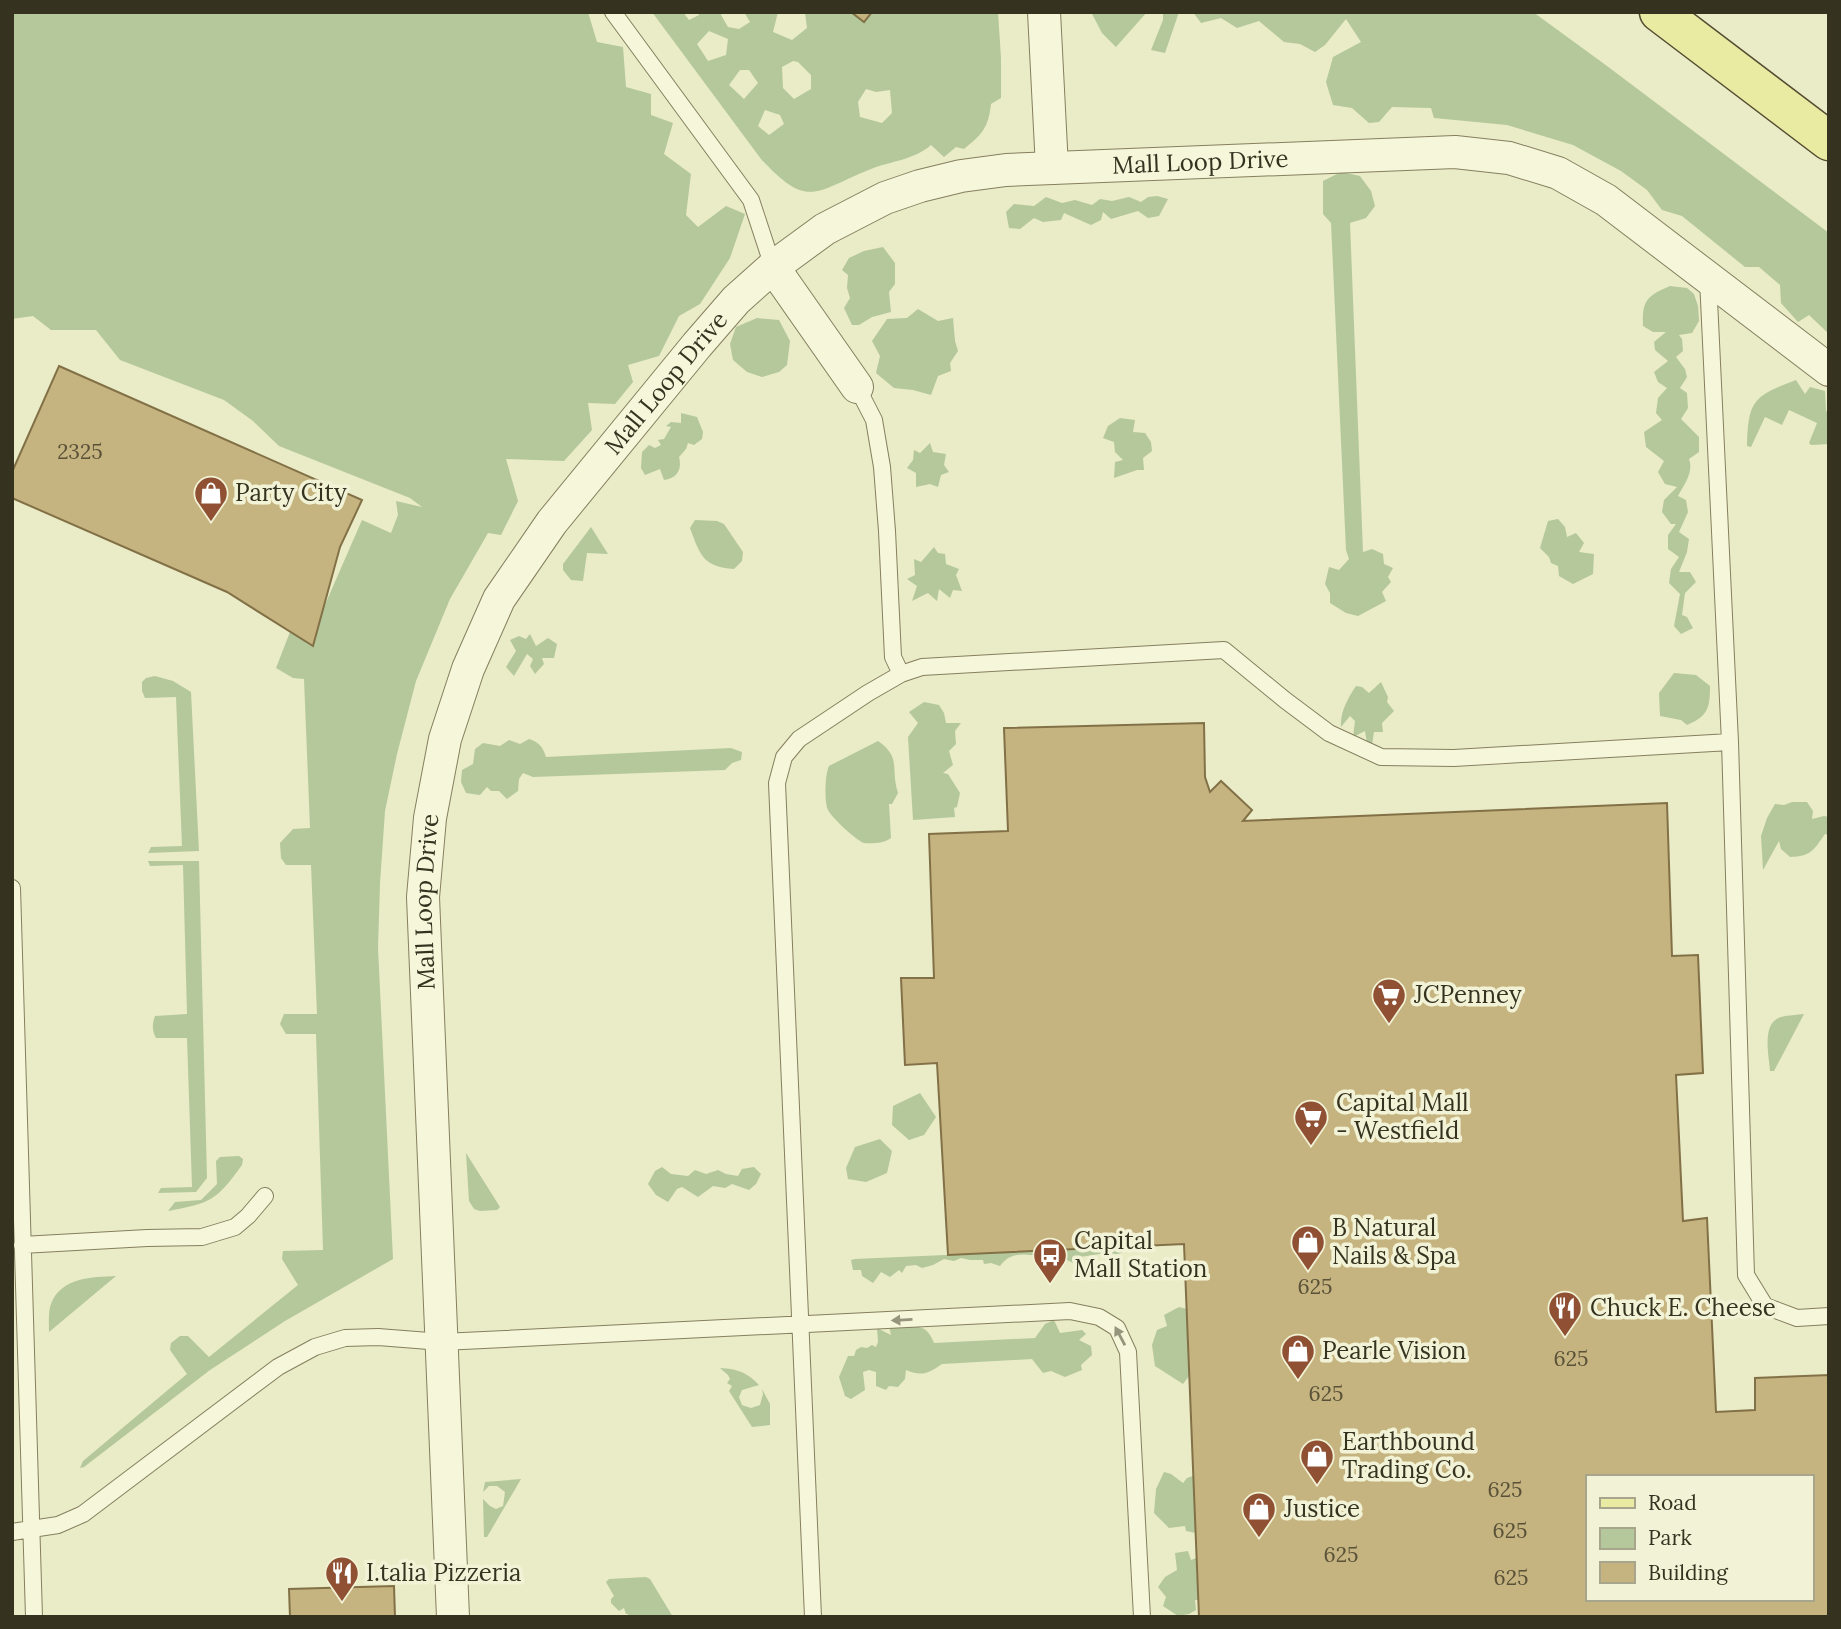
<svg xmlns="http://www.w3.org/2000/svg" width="1841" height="1629" viewBox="0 0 1841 1629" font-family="Lora,serif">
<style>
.green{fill:#b4c89c;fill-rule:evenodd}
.building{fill:#c6b480;stroke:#827146;stroke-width:2;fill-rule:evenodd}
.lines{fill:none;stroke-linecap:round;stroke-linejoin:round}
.service-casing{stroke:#857f5e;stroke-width:18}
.minor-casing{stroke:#857f5e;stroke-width:34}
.primary-casing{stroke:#534c31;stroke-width:41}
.service{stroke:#f5f6da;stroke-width:16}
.minor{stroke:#f5f6da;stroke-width:32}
.primary{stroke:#e9eba2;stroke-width:38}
.oneway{fill:#96947d}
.labels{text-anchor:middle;stroke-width:7;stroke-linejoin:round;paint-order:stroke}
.number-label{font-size:21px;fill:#5a5238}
.street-label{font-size:24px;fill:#363220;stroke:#f2f3d6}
.poi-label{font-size:24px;fill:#363220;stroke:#f2f3d6;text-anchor:start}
</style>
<rect width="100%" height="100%" fill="#eaebc7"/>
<!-- green -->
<path class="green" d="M 12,12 L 588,12 L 597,42 L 623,47 L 626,87 L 651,94 L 651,115 L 673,123 L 664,154 L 691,174 L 686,215 L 698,227 L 726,206 L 745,214 L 730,258 L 700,304 L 679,316 L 659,356 L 628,365 L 633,382 L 615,404 L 588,403 L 592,430 L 564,461 L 506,459 L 518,501 L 501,535 L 488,533 L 450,599 L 416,681 L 397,754 L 385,811 L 380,883 L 378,948 L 393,1259 L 285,1321 L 210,1370 L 84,1467 L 80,1468 L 83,1461 L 187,1374 L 170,1350 L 171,1343 L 180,1336 L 188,1336 L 209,1357 L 298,1285 L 282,1259 L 283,1251 L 323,1250 L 316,1034 L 286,1034 L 280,1024 L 284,1014 L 317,1014 L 311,865 L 286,865 L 281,858 L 280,843 L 293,829 L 310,828 L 304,679 L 293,678 L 276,668 L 290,632 L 312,645 L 321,614 L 362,520 L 391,533 L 398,515 L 396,501 L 422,507 L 410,498 L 279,446 L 253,421 L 224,400 L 120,360 L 96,330 L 51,330 L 33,316 L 12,319 Z
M 652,12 L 683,12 L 689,20 L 699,15 L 698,12 L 722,12 L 721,15 L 728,27 L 739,29 L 750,22 L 744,12 L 778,12 L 773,32 L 792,40 L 807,28 L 805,13 L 804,12 L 851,12 L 864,22 L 872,12 L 998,12 L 1001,58 L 1001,98 L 991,104 C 988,129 982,134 964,149 L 956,147 L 944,157 L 931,145 C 914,160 891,161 871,169 C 815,191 809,211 761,159 ZM 709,31 L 728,39 L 726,55 L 708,61 L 697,44 ZM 793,61 L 798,62 L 811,75 L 811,89 L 794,99 L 783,88 L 782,67 ZM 740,70 L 749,70 L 758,83 L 744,99 L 729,85 ZM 866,89 L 876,92 L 890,90 L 892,113 L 882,123 L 860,117 L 858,102 ZM 765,110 L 780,115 L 784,124 L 769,135 L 758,126 Z
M 1091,12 L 1147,12 L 1116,47 L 1102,33 Z
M 1163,12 L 1179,12 L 1165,53 L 1151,50 L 1163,20 Z
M 1193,12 L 1533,12 L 1607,66 L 1829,233 L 1829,334 L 1809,315 L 1798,322 L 1781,303 L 1780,285 L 1759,267 L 1745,267 L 1682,216 L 1662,210 L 1647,190 L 1621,171 L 1573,145 L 1507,125 L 1434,118 L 1431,108 L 1392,107 L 1379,122 L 1369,123 L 1352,108 L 1333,105 L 1326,82 L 1333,57 L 1361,42 L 1346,19 L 1325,45 L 1315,52 L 1300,44 L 1284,42 L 1259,21 L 1237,28 L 1221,18 L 1201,23 Z
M 1341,172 L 1360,176 L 1371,191 L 1375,206 L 1366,218 L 1350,223 L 1363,552 L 1372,549 L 1383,554 L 1384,564 L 1393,568 L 1388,577 L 1391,582 L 1382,592 L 1386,601 L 1358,616 L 1346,613 L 1330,603 L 1330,593 L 1325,584 L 1329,567 L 1339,570 L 1349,559 L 1346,550 L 1331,223 L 1323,214 L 1323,181 Z
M 1157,196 L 1168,199 L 1159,216 L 1148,218 L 1138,211 L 1111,219 L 1103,212 L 1101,220 L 1091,225 L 1064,213 L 1061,220 L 1043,222 L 1034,218 L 1020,229 L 1009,228 L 1006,212 L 1014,204 L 1034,206 L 1046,197 L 1062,203 L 1075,200 L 1092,205 L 1100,199 L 1112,201 L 1129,197 L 1141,202 L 1148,197 Z
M 883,247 L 895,263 L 895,284 L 889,292 L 891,312 L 872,317 L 859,325 L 852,325 L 844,308 L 850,298 L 847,288 L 848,275 L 842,270 L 849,258 L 864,251 Z
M 1670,286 L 1687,288 L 1694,294 L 1698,306 L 1699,321 L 1692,333 L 1679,335 L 1682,339 L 1683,351 L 1676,357 L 1685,369 L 1687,377 L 1680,388 L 1687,393 L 1688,408 L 1681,419 L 1699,437 L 1699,452 L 1689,459 C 1694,472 1684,485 1678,496 L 1686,500 L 1688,512 L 1679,532 L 1689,539 L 1687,552 L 1679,572 L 1690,572 L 1696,582 L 1685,593 L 1682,615 L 1687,617 L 1693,628 L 1681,634 L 1674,626 L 1680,594 L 1669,583 L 1671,569 L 1679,557 L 1668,549 L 1668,535 L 1676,524 L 1671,524 L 1662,512 L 1664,500 L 1677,487 L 1665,484 L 1658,472 L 1664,461 L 1646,447 L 1644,432 L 1662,420 L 1656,413 L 1658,398 L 1667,388 L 1658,382 L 1654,372 L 1668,361 L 1655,350 L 1654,342 L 1666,332 L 1653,332 L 1643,326 C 1642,300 1647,296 1670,286 Z
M 918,309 L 938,321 L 953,318 L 955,341 L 958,351 L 950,363 L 951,371 L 938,376 L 931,395 L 913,390 L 894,388 L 876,373 L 880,356 L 872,341 L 887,319 L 907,318 Z
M 757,318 L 779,320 L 790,341 L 787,365 L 779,372 L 762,377 L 747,372 L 733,360 L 730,344 L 736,327 Z
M 1796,380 L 1805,394 L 1810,387 L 1825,391 L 1826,411 L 1829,412 L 1829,444 L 1811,445 L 1809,443 L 1817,423 L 1789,410 L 1782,425 L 1765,417 L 1751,447 L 1747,446 C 1748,400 1754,396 1796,380 Z
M 681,413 L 697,417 L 703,432 L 702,439 L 694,445 L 688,443 L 686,449 L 679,457 C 682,469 678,478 664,480 L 660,469 L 645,475 L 641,468 L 642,452 L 649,445 L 655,448 L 661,445 L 658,440 L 664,439 L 671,427 L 666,426 L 671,422 L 681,423 Z
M 1120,418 L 1135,420 L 1133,432 L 1145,433 L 1151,442 L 1152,451 L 1143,458 L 1144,470 L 1137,470 L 1114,478 L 1115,462 L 1123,460 L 1115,452 L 1114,442 L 1103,438 L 1108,426 Z
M 930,443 L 933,452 L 946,454 L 944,465 L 949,472 L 941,475 L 938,487 L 930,484 L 916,487 L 916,473 L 907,468 L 913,460 L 914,450 L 920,453 Z
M 1558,519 L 1565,527 L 1567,537 L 1576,533 L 1584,543 L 1579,552 L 1594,554 L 1593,574 L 1573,584 L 1559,576 L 1558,566 L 1551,563 L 1549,557 L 1540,548 L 1548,521 Z
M 695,520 L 717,521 L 724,524 L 743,552 L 742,561 L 734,569 C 703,567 700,555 690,528 Z
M 591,527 L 608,554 L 587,553 L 583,581 L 571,580 L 563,570 L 563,564 Z
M 934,547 L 938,553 L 945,554 L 946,564 L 959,569 L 956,575 L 962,591 L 953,590 L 950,598 L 939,589 L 937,601 L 928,593 L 912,601 L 917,586 L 907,579 L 915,575 L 914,559 L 921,562 Z
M 530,634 L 536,646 L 548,638 L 557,644 L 554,658 L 542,658 L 544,664 L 535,674 L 530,666 L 533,659 L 527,654 L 514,676 L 506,667 L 516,651 L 510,640 L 519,636 L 526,639 Z
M 1674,673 L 1696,675 L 1710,686 C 1710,708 1708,716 1687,725 L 1681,720 L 1660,716 L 1659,693 Z
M 155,676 L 173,681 L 191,692 L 199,851 L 148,853 L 151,847 L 182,846 L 176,697 L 145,698 L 142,691 L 142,682 L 146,678 Z
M 1381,682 L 1388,697 L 1387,702 L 1394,711 L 1382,723 L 1383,732 L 1374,732 L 1372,745 L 1367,743 L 1365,731 L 1353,737 L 1355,721 L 1350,716 L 1341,727 C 1340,712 1348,698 1356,686 L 1362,687 L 1369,693 Z
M 924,702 L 939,705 L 944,713 L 946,723 L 961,723 L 955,731 L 956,744 L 949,751 L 953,765 L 943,773 L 948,774 L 960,793 L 957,807 L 954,808 L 955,817 L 913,820 L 908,737 L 918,723 L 909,712 Z
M 529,739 C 539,742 543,747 546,757 L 731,748 L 742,752 L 741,760 L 732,763 L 725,770 L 533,777 L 523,773 L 519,779 L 518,791 L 507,799 L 499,791 L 491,791 L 487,787 L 480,795 L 466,793 L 461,782 L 462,770 L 473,764 L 475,749 L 483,743 L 500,746 L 509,740 L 520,744 Z
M 878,741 C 902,758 890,768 898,793 L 892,804 L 889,804 L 891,838 C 885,843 872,844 864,843 C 857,841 831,817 828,810 C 824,802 825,774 829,766 Z
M 1792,802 L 1807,802 L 1813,811 L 1812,819 L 1824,816 L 1829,817 L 1829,835 L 1825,834 C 1813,851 1811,856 1790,857 L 1781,849 L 1779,841 L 1763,870 L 1761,836 L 1767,818 L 1775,804 L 1784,805 Z
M 148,861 L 199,861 L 207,1178 L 196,1192 L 158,1193 L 161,1188 L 192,1187 L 187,1038 L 156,1038 C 152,1031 152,1024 155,1016 L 187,1014 L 183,865 L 150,866 Z
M 1804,1014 L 1774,1071 L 1770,1071 C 1769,1055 1761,1023 1781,1017 C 1788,1015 1797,1015 1804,1014 Z
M 920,1093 L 936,1117 L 924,1135 L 909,1140 L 892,1125 L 893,1106 Z
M 880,1139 L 892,1151 L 887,1173 L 866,1182 L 848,1179 L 846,1168 L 855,1147 Z
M 466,1153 L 500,1207 L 497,1210 L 480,1211 L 474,1209 L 469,1201 Z
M 239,1156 L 243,1159 L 242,1165 C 216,1201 211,1203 168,1211 L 175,1202 L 201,1200 L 217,1184 L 216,1161 L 220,1157 Z
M 662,1167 L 671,1174 L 688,1176 L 695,1170 L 706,1174 L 718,1170 L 726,1174 L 738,1176 L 742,1169 L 754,1167 L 761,1174 L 756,1184 L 749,1190 L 732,1184 L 725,1188 L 713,1186 L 698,1197 L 682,1187 L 677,1189 L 668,1202 L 656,1195 L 648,1184 L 655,1171 Z
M 1124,1247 L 1125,1251 C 1117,1256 1114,1253 1106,1253 C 1097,1254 1089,1256 1080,1257 L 1080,1260 L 1073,1263 L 1067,1260 L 1057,1264 L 1052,1255 C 1033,1259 1015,1246 1000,1266 L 991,1263 L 984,1264 L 983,1260 L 970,1260 L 961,1258 L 954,1261 L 944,1259 L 933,1265 L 922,1268 L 916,1265 L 906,1266 L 902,1273 L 899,1270 L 890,1277 L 881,1272 L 873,1283 L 862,1276 L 861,1270 L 853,1270 L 851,1260 L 855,1259 Z
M 116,1276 L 49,1332 C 49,1323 48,1312 51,1304 C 61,1277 93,1277 116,1276 Z
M 1179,1307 L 1187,1309 L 1189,1376 L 1183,1384 L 1155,1366 L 1152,1345 L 1157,1330 L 1167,1326 L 1164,1315 Z
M 1054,1320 L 1060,1333 L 1082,1330 L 1086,1334 L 1079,1340 L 1091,1346 L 1092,1355 L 1081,1365 L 1082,1370 L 1065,1377 L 1051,1371 L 1043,1373 L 1032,1359 L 942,1364 C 929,1373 922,1377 906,1370 L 905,1379 L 898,1387 L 889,1386 L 886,1390 L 876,1386 L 876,1372 L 869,1370 L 863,1372 L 865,1390 L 851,1399 L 845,1396 L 839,1377 L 848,1356 L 854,1356 L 856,1350 L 861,1347 L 867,1348 L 872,1345 L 876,1347 L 878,1342 L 877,1328 L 891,1335 L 889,1326 L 900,1323 L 903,1328 C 919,1324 928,1327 934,1343 L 1035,1338 L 1045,1324 Z
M 720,1368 C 737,1369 747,1372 759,1385 L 742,1390 L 739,1397 L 742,1405 L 751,1408 L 760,1405 L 763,1394 L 762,1389 L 770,1404 L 770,1425 L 752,1427 L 729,1391 L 732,1386 L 727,1383 L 730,1379 L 728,1375 Z
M 1164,1472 L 1171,1474 L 1183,1483 L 1187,1478 L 1193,1476 L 1196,1533 L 1186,1531 L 1185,1526 L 1169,1528 L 1154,1513 L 1156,1489 Z
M 521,1479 L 487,1537 L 484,1537 L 483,1499 L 490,1506 L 496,1509 L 503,1506 L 505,1492 L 497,1486 L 489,1486 L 483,1492 L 485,1482 Z
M 1188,1551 L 1191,1560 L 1196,1558 L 1198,1600 L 1195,1600 L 1196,1610 L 1189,1614 L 1178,1616 L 1163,1606 L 1166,1597 L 1158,1587 L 1165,1577 L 1177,1570 L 1175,1553 Z
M 646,1577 L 650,1579 L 673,1617 L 628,1617 L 628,1614 L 626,1614 L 624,1608 L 619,1611 L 611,1603 L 611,1599 L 614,1596 L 606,1582 L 609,1579 Z"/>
<!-- building -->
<path class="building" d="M 851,12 L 872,12 L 864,22 Z
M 59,366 L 362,500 L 340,547 L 313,646 L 227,592 L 12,498 L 12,472 Z
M 1204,723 L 1205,777 L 1210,792 L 1221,781 L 1252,810 L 1243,821 L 1667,803 L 1672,956 L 1698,955 L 1703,1073 L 1676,1075 L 1683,1221 L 1707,1218 L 1716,1412 L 1755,1410 L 1755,1378 L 1829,1375 L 1829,1617 L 1199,1617 L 1184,1244 L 948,1255 L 937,1063 L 905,1065 L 901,978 L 934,978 L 929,834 L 1008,831 L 1004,728 ZM 1587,1477 L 1811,1477 L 1811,1599 L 1587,1599 Z
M 394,1586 L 395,1617 L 290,1617 L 289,1589 Z"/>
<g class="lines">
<!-- service casing -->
<g class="service-casing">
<path id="service" d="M 613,12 L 751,200 L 773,267
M 1708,279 L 1730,742 L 1746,1275 L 1765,1306 L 1797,1318 L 1829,1316
M 857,387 L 874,420 L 882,467 L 887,531 L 893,657 L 901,674
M 12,888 L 34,1617
M 22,1245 L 147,1238 L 202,1237 L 235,1227 L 248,1216 L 265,1196
M 12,1532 L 58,1525 L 83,1514 L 278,1367 L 315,1347 L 345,1338 L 378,1337 L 442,1342 L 1070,1311 L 1099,1317 L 1117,1328 L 1128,1352 L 1142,1617
M 813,1617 L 777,783 L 784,757 L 799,739 L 868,693 L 901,674 L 922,667 L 1224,650 L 1285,700 L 1329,733 L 1381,757 L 1454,758 L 1730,742"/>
</g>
<!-- minor casing -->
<g class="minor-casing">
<g id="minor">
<path d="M 1044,12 L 1052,168"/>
<path d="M 773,267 L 857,387"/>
<path id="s1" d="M 453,1617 L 423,897 L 430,818 L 445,739 L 468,669 L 499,599 L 552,522 L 697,345 L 736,300 L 773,267 L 825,229 L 885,198 L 920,186 L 961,176 L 1006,170 L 1455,152 L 1509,158 L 1558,173 L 1606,200 L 1829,370"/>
</g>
</g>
<!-- primary casing -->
<g class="primary-casing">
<path id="primary" d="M 1659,12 L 1829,141"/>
</g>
<!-- service -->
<use href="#service" class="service"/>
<!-- minor -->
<use href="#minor" class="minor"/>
<!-- primary -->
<use href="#primary" class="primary"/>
</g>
<!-- one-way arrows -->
<defs><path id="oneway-solid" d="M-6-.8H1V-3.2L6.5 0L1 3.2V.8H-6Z" transform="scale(1.75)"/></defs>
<g class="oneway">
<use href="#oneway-solid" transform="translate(902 1320) rotate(177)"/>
<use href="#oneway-solid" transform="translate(1120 1336) rotate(-118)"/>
</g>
<!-- icons -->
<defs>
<g id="shop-pin" transform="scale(1.75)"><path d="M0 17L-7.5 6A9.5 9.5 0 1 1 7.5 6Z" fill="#8f5033" stroke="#f2f3d6"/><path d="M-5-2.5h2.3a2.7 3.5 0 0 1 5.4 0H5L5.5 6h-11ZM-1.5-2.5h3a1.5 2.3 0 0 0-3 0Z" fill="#fff"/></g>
<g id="supermarket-pin" transform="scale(1.75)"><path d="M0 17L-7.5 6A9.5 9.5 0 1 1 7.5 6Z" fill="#8f5033" stroke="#f2f3d6"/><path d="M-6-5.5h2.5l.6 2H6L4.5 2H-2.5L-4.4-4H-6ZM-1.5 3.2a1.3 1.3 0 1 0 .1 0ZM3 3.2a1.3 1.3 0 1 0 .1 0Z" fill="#fff"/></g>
<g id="bus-pin" transform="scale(1.75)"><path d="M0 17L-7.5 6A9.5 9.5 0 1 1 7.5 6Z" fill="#8f5033" stroke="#f2f3d6"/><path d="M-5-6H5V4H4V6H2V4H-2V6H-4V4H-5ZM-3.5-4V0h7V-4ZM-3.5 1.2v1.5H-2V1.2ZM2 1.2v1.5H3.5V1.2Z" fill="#fff"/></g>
<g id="restaurant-pin" transform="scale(1.75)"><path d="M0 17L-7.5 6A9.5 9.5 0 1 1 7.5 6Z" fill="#8f5033" stroke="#f2f3d6"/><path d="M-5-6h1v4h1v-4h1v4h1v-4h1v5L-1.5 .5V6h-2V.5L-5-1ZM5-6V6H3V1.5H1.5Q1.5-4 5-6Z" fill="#fff"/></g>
</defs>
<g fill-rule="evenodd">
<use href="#shop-pin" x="211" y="493"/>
<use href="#supermarket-pin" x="1389" y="995"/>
<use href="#supermarket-pin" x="1311" y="1117"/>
<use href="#shop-pin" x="1308" y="1242"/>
<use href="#bus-pin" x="1050" y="1255"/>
<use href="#restaurant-pin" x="1565" y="1308"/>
<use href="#shop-pin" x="1298" y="1351"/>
<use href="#shop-pin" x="1317" y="1456"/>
<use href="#shop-pin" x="1259" y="1509"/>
<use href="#restaurant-pin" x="342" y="1573"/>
</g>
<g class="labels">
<!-- number labels -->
<g class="number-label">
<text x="80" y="459">2325</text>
<text x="1315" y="1294">625</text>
<text x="1571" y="1366">625</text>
<text x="1326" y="1401">625</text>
<text x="1505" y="1497">625</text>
<text x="1510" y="1538">625</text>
<text x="1341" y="1562">625</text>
<text x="1511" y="1585">625</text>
</g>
<!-- street labels -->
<g class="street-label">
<text dy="8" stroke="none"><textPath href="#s1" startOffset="1913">Mall Loop Drive</textPath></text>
<text dy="8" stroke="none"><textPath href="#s1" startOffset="1304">Mall Loop Drive</textPath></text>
<text dy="8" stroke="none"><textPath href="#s1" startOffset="716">Mall Loop Drive</textPath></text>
</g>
<!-- poi labels -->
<g class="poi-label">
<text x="235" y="501">Party City</text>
<text x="1414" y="1003">JCPenney</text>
<text x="1336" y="1111">Capital Mall<tspan x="1336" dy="28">- Westfield</tspan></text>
<text x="1332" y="1236">B Natural<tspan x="1332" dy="28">Nails &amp; Spa</tspan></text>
<text x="1074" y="1249">Capital<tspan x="1074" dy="28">Mall Station</tspan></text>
<text x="1590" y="1316">Chuck E. Cheese</text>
<text x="1322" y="1359">Pearle Vision</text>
<text x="1342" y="1450">Earthbound<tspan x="1342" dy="28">Trading Co.</tspan></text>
<text x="1284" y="1517">Justice</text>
<text x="366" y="1581">I.talia Pizzeria</text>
</g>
</g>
<!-- border -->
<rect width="1841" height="1629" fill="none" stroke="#363220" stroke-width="28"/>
<!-- legend -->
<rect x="1586" y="1475" width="228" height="126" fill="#f2f3d6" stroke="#a7a68d" stroke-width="2"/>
<rect x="1600" y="1498" width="35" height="10" fill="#e9eba2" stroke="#a7a68d" stroke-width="2"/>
<text x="1648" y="1510" font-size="21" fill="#363220">Road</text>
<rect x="1600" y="1528" width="35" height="21" fill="#b4c89c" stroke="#a7a68d" stroke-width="2"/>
<text x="1648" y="1545" font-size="21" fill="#363220">Park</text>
<rect x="1600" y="1562" width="35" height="21" fill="#c6b480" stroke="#a7a68d" stroke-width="2"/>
<text x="1648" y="1580" font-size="21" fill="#363220">Building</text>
</svg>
